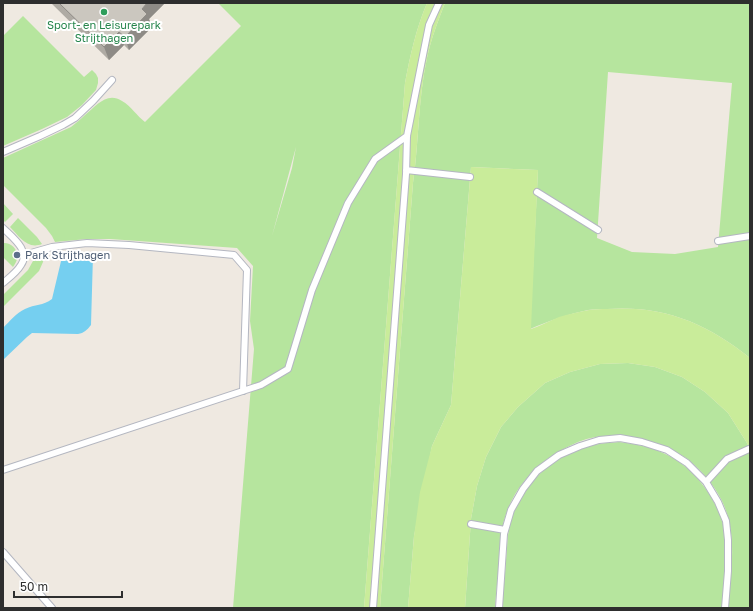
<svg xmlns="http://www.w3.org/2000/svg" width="753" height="611" viewBox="0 0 753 611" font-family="'Golos Text',sans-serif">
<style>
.green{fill:#b6e59e;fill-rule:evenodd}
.pitch{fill:#c9ec9a}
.water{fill:#75cff0}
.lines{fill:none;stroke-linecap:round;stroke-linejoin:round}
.service-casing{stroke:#b4b7c1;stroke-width:8}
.service{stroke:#fff;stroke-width:6}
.wall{fill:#afaba4}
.shaded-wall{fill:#8e8b86}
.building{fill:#cbc7bf;stroke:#8e8b86}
.leisure-dot{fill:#2e9e5b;stroke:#fff;stroke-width:1.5}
.service-dot{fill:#5c6f8a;stroke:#fff;stroke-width:1.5}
.labels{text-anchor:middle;stroke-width:4;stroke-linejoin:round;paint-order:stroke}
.leisure-label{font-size:11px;fill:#27864d;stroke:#fff}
.service-label{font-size:11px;fill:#4e5e75;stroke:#fff;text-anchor:start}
</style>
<rect width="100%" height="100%" fill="#efe9e1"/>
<!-- green -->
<path class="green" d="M 218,3 L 427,3 C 416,29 410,56 405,83 L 364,608 L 233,608 L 254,349 L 250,321 L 253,266 L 237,248 L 110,239 L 87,239 L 55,242 L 52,236 L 46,228 L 3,185 L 3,158 L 71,127 C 76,123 81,119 85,115 C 96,106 107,91 122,101 C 131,106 137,116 145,122 L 241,26 ZM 296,147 L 292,168 L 272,236 Z
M 445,3 L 750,3 L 750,358 C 707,323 663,305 607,309 C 601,309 594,309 588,310 C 568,314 549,321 530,329 L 538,170 L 471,167 L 451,405 L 432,446 L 414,536 L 408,608 L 380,608 L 413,183 C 419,142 418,99 427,58 C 431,39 438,21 445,3 ZM 608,72 L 732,83 L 718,247 L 675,254 L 632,252 L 597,238 Z
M 23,16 L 84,77 L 92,70 L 96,74 L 98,78 L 98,83 L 96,90 L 82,105 L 67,117 L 42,129 L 3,146 L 3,36 Z
M 3,203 L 13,214 L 5,222 L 3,220 Z
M 18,218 L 37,237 L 42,244 C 27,250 19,236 10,227 Z
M 3,243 C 11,242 19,250 17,258 C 17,261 15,264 13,267 L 3,257 Z
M 42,256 L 44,256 L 43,262 L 39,271 L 3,307 L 3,295 L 28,270 L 33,261 Z
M 628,363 L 655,367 L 682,377 L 705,392 L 728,413 L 747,443 L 750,451 L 750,608 L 728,608 C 731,573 738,534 722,501 C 714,485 703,472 690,461 C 687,458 683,456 679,454 C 650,437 611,429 578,442 C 566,447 556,453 546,460 C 529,474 516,488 508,509 C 501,525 500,543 499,560 C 498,576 496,592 495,608 L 465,608 L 471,519 L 477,486 L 486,457 L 501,427 L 518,407 L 545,383 L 570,372 L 600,364 Z
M 619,442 C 634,444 649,446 663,453 C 696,467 723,505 726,541 C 726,546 725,551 725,556 C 725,574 724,591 722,608 L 502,608 C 503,592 505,576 506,560 C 507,551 507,543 508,535 C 514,494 542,463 580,449 C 592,444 606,443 619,442 Z"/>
<!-- pitch -->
<path class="pitch" d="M 427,3 L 445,3 C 438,21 431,39 427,58 C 418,99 419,142 413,183 L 380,608 L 364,608 L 405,83 C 410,56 416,29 427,3 Z
M 471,167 L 538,170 L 531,329 C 540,326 549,321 559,317 C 568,314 579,312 589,310 C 594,309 601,309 607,309 C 663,305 707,323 750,358 L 750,451 L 747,443 L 728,413 L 705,392 L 682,377 L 655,367 L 628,363 L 600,364 L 570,372 L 545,383 L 518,407 L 501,427 L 486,457 L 477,486 L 471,519 L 465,608 L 408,608 L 414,536 L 420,492 L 432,446 L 451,405 Z"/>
<!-- water -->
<path class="water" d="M 89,253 L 93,255 L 91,325 C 87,330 84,333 78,334 L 32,333 L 27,337 L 3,360 L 3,328 C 10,321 16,313 25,309 C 35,304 43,306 52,299 L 62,257 L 65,254 Z"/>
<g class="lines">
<!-- service casing -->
<g class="service-casing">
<path id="service" d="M 3,152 L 40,136 L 63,125 L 75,118 L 93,101 L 112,80
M 406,170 L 470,177
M 537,192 L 598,230
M 3,228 C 12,237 31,251 21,265 C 17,272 9,278 3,283
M 718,241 L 750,236
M 24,255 L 52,247 L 87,243 L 129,245 L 234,255 L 247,270 L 243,391
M 3,470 L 261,385 L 288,369 L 312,290 L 348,203 L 375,159 L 407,136
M 706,482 L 727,459 L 749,449
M 471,524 L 505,530
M 3,552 L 52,608
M 373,608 L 406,174 L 407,136 L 429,25 L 439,3
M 499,608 L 504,534 L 511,510 L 523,489 L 537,471 L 559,455 L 580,446 L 599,440 L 620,438 L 642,442 L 667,450 L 687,463 L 706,482 L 718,502 L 726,521 L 728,540 L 728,571 L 725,608"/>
</g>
<!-- service -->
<use href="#service" class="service"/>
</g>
<!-- wall -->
<path class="wall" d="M 51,3 L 165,3 L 149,19 L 152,27 L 129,50 L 124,45 L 109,60 Z"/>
<!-- shaded-wall -->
<path class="shaded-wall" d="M 147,3 L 165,3 L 149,19 L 152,27 L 129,50 L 125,37 L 142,9 Z
M 119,32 L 124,45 L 109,60 L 104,47 Z"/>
<!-- building -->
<path class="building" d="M 59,3 L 147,3 L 142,9 L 147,14 L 125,37 L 119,32 L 104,47 Z"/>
<!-- markers -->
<circle class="leisure-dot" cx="104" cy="12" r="4"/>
<circle class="service-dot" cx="17" cy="255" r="4"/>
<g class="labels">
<!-- leisure labels -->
<g class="leisure-label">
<text x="104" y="29">Sport- en Leisurepark<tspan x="104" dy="13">Strijthagen</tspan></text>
</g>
<!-- service labels -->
<g class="service-label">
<text x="25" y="259">Park Strijthagen</text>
</g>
</g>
<!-- border -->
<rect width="753" height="611" fill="none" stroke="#2e2e2e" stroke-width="8"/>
<!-- scale -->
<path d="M14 591v6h108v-6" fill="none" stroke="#2e2e2e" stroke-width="2"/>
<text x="20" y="591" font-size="12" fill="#2e2e2e" stroke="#ffffff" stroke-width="3" paint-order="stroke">50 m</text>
</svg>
